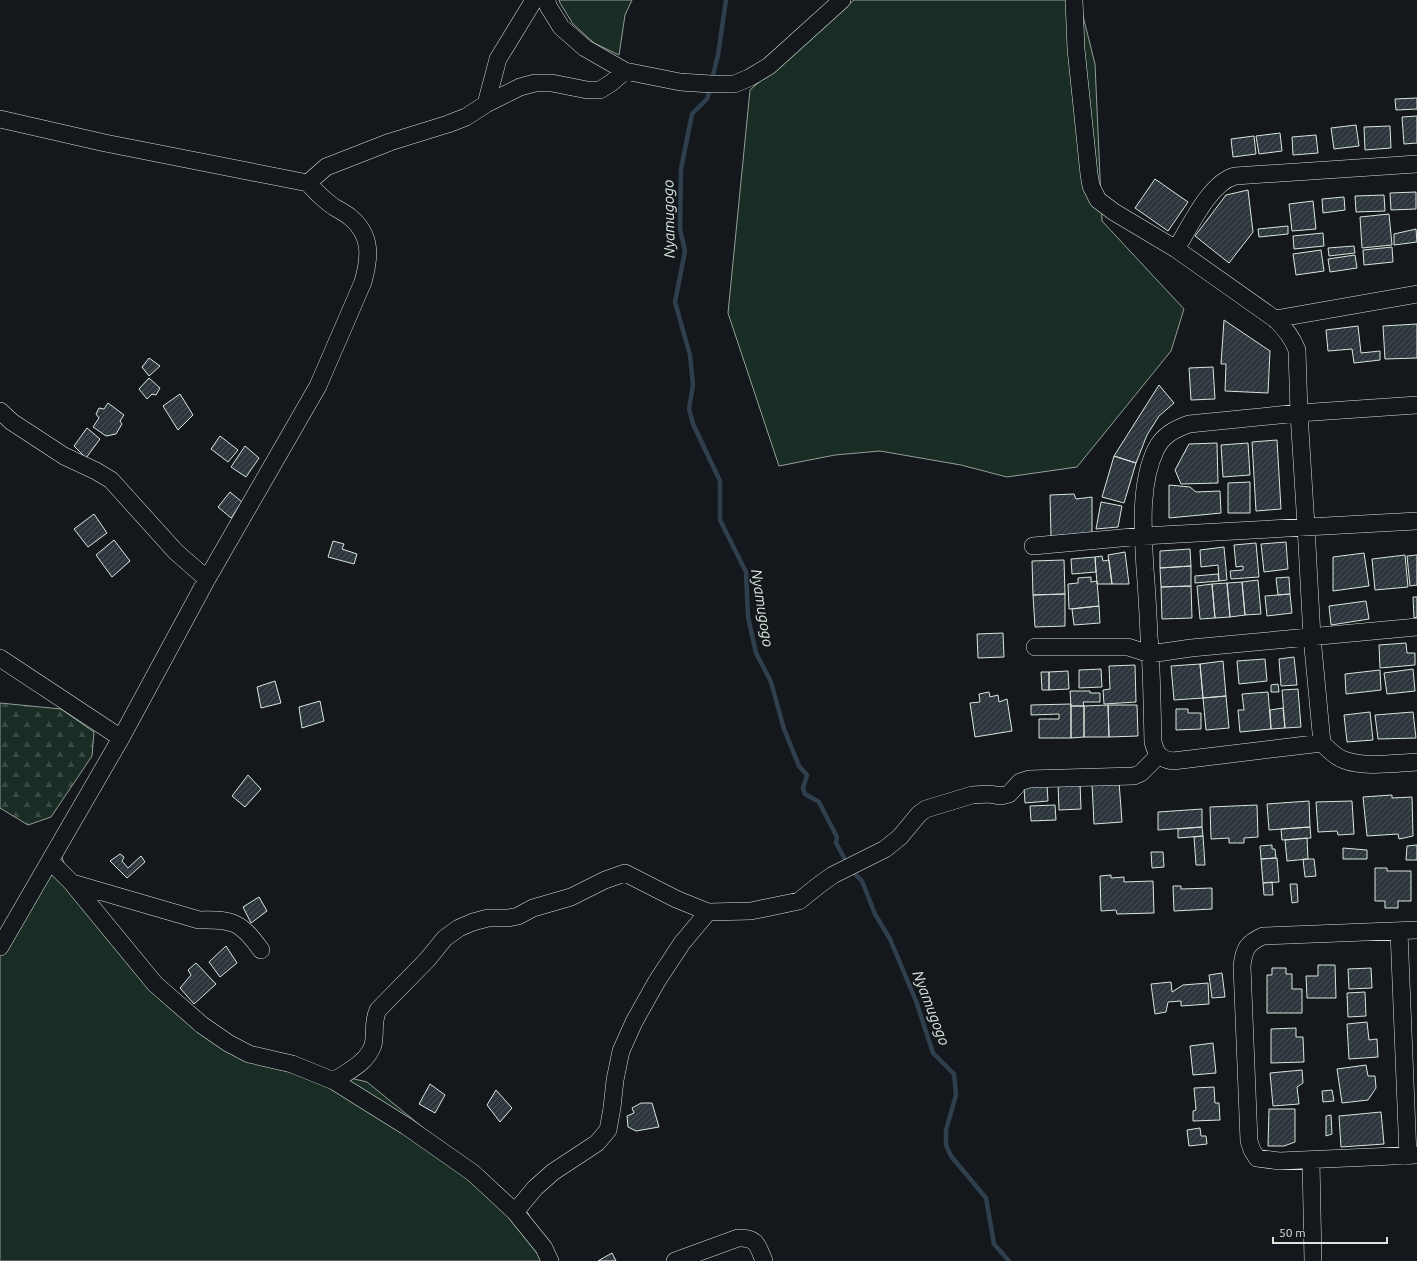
<svg xmlns="http://www.w3.org/2000/svg" width="1417" height="1261" viewBox="0 0 1417 1261" font-family="Ubuntu,sans-serif">
<style>
.grass{fill:#1a2d24;stroke:#939e99}
.forest{fill:url(#forest-firs);stroke:#939e99}
.lines{fill:none;stroke-linecap:round;stroke-linejoin:round}
.stream{stroke:#2f3f4d;stroke-width:4.5}
.building{fill:url(#building-hatch);stroke:#d8e6dc}
.minor-casing{stroke:#d8e6dc;stroke-width:18}
.minor{stroke:#14181c;stroke-width:17}
.labels{text-anchor:middle;stroke-width:3;stroke-linejoin:round;paint-order:stroke}
.water-label{font-size:15px;font-style:italic;fill:#d8e6dc;stroke:#14181c}
</style>
<defs>
<pattern id="forest-firs" width="22" height="20" patternUnits="userSpaceOnUse"><rect width="22" height="20" fill="#1a2d24"/><path d="M5 1l3.5 6h-7zM16 11l3.5 6h-7z" fill="#3b4b43"/></pattern>
<pattern id="building-hatch" width="6" height="6" patternUnits="userSpaceOnUse"><rect width="6" height="6" fill="#2c363c"/><path d="M-1 1l2-2M0 6l6-6M5 7l2-2" fill="none" stroke="#4a5358"/></pattern>
</defs>
<rect width="100%" height="100%" fill="#14181c"/>
<!-- grass -->
<path class="grass" d="M 559,0 L 632,0 L 625,15 L 619,55 L 594,43 L 573,24 L 560,3 Z
M 854,0 L 1079,0 L 1095,64 L 1102,221 L 1184,309 L 1171,351 L 1077,467 L 1007,477 L 961,465 L 880,451 L 835,455 L 779,466 L 728,313 L 750,90 Z
M 57,845 L 66,868 L 169,991 L 254,1055 L 367,1082 L 528,1213 L 550,1261 L 0,1261 L 0,948 Z"/>
<!-- forest -->
<path class="forest" d="M 0,703 L 61,709 L 94,732 L 92,756 L 51,817 L 28,825 L 0,808 Z"/>
<g class="lines">
<!-- stream -->
<path class="stream" d="M 712,79 L 718,55 L 726,0
M 710,90 L 707,99 L 692,114 L 681,169 L 680,229 L 685,251 L 675,302 L 690,355 L 693,385 L 689,409 L 693,424 L 720,481 L 720,520 L 746,572 L 748,617 L 756,653 L 771,682 L 784,729 L 799,766 L 807,775 L 803,788 L 805,794 L 819,802 L 837,837 L 836,843 L 847,863
M 851,870 L 862,881 L 875,914 L 890,939 L 916,1001 L 933,1053 L 954,1074 L 956,1095 L 946,1130 L 946,1145 L 951,1156 L 986,1198 L 994,1244 L 1009,1261"/>
</g>
<!-- building -->
<path class="building" d="M 1417,98 L 1417,109 L 1396,110 L 1395,99 Z
M 1417,116 L 1417,143 L 1404,144 L 1402,117 Z
M 1356,125 L 1359,146 L 1334,149 L 1331,128 Z
M 1390,126 L 1391,148 L 1365,150 L 1364,127 Z
M 1280,133 L 1282,151 L 1259,154 L 1256,136 Z
M 1316,135 L 1318,153 L 1293,155 L 1292,137 Z
M 1254,136 L 1256,154 L 1233,157 L 1231,139 Z
M 1155,179 L 1188,202 L 1168,231 L 1135,208 Z
M 1248,190 L 1253,232 L 1229,263 L 1195,236 L 1226,195 Z
M 1416,192 L 1416,209 L 1391,210 L 1390,193 Z
M 1384,195 L 1385,211 L 1356,212 L 1355,196 Z
M 1344,197 L 1345,210 L 1323,213 L 1322,199 Z
M 1313,201 L 1316,229 L 1292,231 L 1289,204 Z
M 1389,214 L 1392,245 L 1362,248 L 1360,217 Z
M 1288,226 L 1288,234 L 1259,237 L 1258,229 Z
M 1416,229 L 1417,242 L 1394,245 L 1394,234 Z
M 1323,233 L 1324,246 L 1294,249 L 1293,236 Z
M 1354,246 L 1355,253 L 1329,256 L 1328,248 Z
M 1392,247 L 1393,262 L 1364,265 L 1363,250 Z
M 1321,250 L 1324,271 L 1296,275 L 1293,254 Z
M 1355,255 L 1357,268 L 1330,272 L 1328,259 Z
M 1224,320 L 1270,351 L 1268,393 L 1225,391 L 1226,364 L 1221,364 Z
M 1417,324 L 1417,358 L 1385,359 L 1383,326 Z
M 1358,326 L 1361,353 L 1380,351 L 1380,360 L 1354,363 L 1352,349 L 1328,351 L 1326,330 Z
M 149,358 L 160,366 L 149,376 L 142,367 Z
M 1213,367 L 1215,399 L 1191,400 L 1189,368 Z
M 149,378 L 160,388 L 156,395 L 152,394 L 147,399 L 139,389 Z
M 1159,385 L 1174,403 L 1159,416 L 1147,435 L 1136,463 L 1114,456 Z
M 180,394 L 193,415 L 178,430 L 163,406 Z
M 108,403 L 124,415 L 120,421 L 122,424 L 116,434 L 106,436 L 93,427 L 99,418 L 96,414 L 99,408 L 104,409 Z
M 87,428 L 100,439 L 86,458 L 74,446 Z
M 220,436 L 238,450 L 228,462 L 211,449 Z
M 1277,440 L 1281,509 L 1256,511 L 1252,442 Z
M 1217,443 L 1218,483 L 1181,484 L 1175,470 L 1189,444 Z
M 1248,443 L 1250,475 L 1223,477 L 1221,445 Z
M 245,446 L 259,458 L 246,477 L 231,467 Z
M 1114,456 L 1136,463 L 1124,503 L 1102,497 Z
M 1250,482 L 1250,513 L 1228,513 L 1228,483 Z
M 1169,485 L 1190,487 L 1196,492 L 1220,491 L 1221,513 L 1169,518 Z
M 230,492 L 242,502 L 231,518 L 218,507 Z
M 1074,494 L 1076,499 L 1092,497 L 1092,533 L 1051,536 L 1050,495 Z
M 1101,502 L 1122,506 L 1118,527 L 1096,529 Z
M 94,514 L 107,533 L 88,547 L 74,529 Z
M 114,540 L 130,561 L 112,577 L 96,555 Z
M 333,541 L 344,544 L 342,549 L 357,554 L 354,564 L 328,557 Z
M 1286,542 L 1288,569 L 1264,572 L 1261,544 Z
M 1256,543 L 1259,577 L 1231,579 L 1230,571 L 1243,570 L 1243,566 L 1236,567 L 1234,545 Z
M 1224,547 L 1227,580 L 1219,581 L 1218,565 L 1201,567 L 1200,550 Z
M 1190,549 L 1191,566 L 1160,568 L 1160,551 Z
M 1125,552 L 1129,584 L 1112,584 L 1108,555 Z
M 1364,553 L 1369,586 L 1333,591 L 1333,557 Z
M 1405,555 L 1408,587 L 1375,590 L 1372,559 Z
M 1417,555 L 1417,585 L 1410,586 L 1407,556 Z
M 1102,556 L 1103,561 L 1109,560 L 1112,584 L 1097,584 L 1095,557 Z
M 1095,557 L 1096,572 L 1072,574 L 1071,559 Z
M 1064,560 L 1065,594 L 1033,595 L 1032,561 Z
M 1191,566 L 1191,586 L 1161,587 L 1160,568 Z
M 1218,574 L 1219,581 L 1195,583 L 1195,576 Z
M 1091,577 L 1091,582 L 1097,581 L 1099,606 L 1069,609 L 1068,584 L 1078,583 L 1078,578 Z
M 1289,577 L 1290,594 L 1278,595 L 1276,578 Z
M 1258,580 L 1261,614 L 1245,615 L 1242,582 Z
M 1242,582 L 1245,615 L 1230,617 L 1227,583 Z
M 1227,583 L 1230,617 L 1215,618 L 1212,584 Z
M 1212,584 L 1215,618 L 1200,619 L 1197,586 Z
M 1191,586 L 1192,618 L 1162,619 L 1161,587 Z
M 1065,594 L 1065,626 L 1035,627 L 1033,595 Z
M 1290,594 L 1292,613 L 1267,616 L 1265,596 Z
M 1413,597 L 1417,597 L 1417,617 L 1414,618 Z
M 1366,601 L 1369,619 L 1331,625 L 1329,606 Z
M 1099,606 L 1100,623 L 1074,625 L 1072,609 Z
M 1003,633 L 1004,657 L 978,658 L 977,634 Z
M 1406,643 L 1407,653 L 1415,653 L 1415,665 L 1380,668 L 1379,645 Z
M 1294,657 L 1297,685 L 1281,686 L 1279,659 Z
M 1265,659 L 1267,681 L 1239,684 L 1237,661 Z
M 1223,661 L 1226,696 L 1203,698 L 1200,664 Z
M 1200,664 L 1203,698 L 1174,700 L 1171,666 Z
M 1135,665 L 1136,702 L 1104,704 L 1103,690 L 1110,689 L 1109,666 Z
M 1101,669 L 1102,687 L 1079,688 L 1079,670 Z
M 1413,669 L 1415,691 L 1387,694 L 1384,673 Z
M 1380,670 L 1381,690 L 1346,694 L 1345,674 Z
M 1068,671 L 1069,689 L 1049,690 L 1049,672 Z
M 1041,672 L 1049,672 L 1049,690 L 1042,690 Z
M 275,681 L 281,703 L 261,708 L 257,687 Z
M 1278,684 L 1279,692 L 1271,692 L 1271,685 Z
M 1298,689 L 1301,727 L 1285,728 L 1282,690 Z
M 1070,691 L 1090,691 L 1090,693 L 1100,693 L 1100,702 L 1083,702 L 1084,706 L 1071,706 Z
M 989,692 L 990,697 L 998,695 L 999,702 L 1007,699 L 1012,731 L 975,737 L 970,703 L 980,702 L 979,694 Z
M 1268,692 L 1271,729 L 1240,732 L 1238,710 L 1244,710 L 1242,694 Z
M 1226,696 L 1229,728 L 1206,730 L 1203,698 Z
M 320,701 L 324,721 L 302,728 L 299,707 Z
M 1071,704 L 1071,738 L 1039,738 L 1039,719 L 1059,719 L 1059,714 L 1031,715 L 1031,705 Z
M 1108,705 L 1109,737 L 1084,737 L 1084,706 Z
M 1108,705 L 1137,705 L 1138,736 L 1109,737 Z
M 1071,706 L 1084,706 L 1084,737 L 1071,738 Z
M 1283,708 L 1285,728 L 1271,729 L 1270,710 Z
M 1176,709 L 1188,709 L 1188,713 L 1201,713 L 1201,729 L 1176,730 Z
M 1370,712 L 1373,740 L 1347,742 L 1344,715 Z
M 1413,712 L 1416,738 L 1378,739 L 1375,715 Z
M 248,775 L 261,789 L 245,807 L 232,796 Z
M 1119,782 L 1122,822 L 1094,824 L 1092,784 Z
M 1080,783 L 1081,809 L 1059,810 L 1058,784 Z
M 1047,785 L 1048,801 L 1025,803 L 1024,787 Z
M 1392,795 L 1392,798 L 1412,797 L 1413,836 L 1399,839 L 1398,834 L 1367,836 L 1363,797 Z
M 1309,801 L 1310,827 L 1269,830 L 1267,804 Z
M 1352,801 L 1354,834 L 1338,835 L 1337,831 L 1318,832 L 1316,802 Z
M 1055,805 L 1056,820 L 1031,821 L 1030,806 Z
M 1257,805 L 1258,837 L 1244,838 L 1244,843 L 1229,843 L 1229,838 L 1211,839 L 1210,807 Z
M 1202,809 L 1202,827 L 1158,830 L 1158,812 Z
M 1202,827 L 1203,836 L 1178,838 L 1178,829 Z
M 1310,827 L 1311,838 L 1282,840 L 1281,829 Z
M 1203,836 L 1205,865 L 1196,865 L 1194,837 Z
M 1307,838 L 1308,859 L 1287,861 L 1285,840 Z
M 1272,845 L 1272,849 L 1275,849 L 1276,858 L 1261,859 L 1260,846 Z
M 1417,845 L 1417,860 L 1406,860 L 1407,846 Z
M 1343,848 L 1367,850 L 1367,859 L 1343,859 Z
M 1151,852 L 1163,852 L 1164,867 L 1152,868 Z
M 120,854 L 124,857 L 122,861 L 128,868 L 141,856 L 145,862 L 127,878 L 110,861 Z
M 1277,858 L 1279,882 L 1263,883 L 1261,859 Z
M 1303,859 L 1314,859 L 1316,876 L 1305,877 Z
M 1375,868 L 1387,868 L 1387,871 L 1411,871 L 1411,901 L 1398,901 L 1398,908 L 1385,908 L 1385,901 L 1375,901 Z
M 1111,875 L 1111,878 L 1124,877 L 1124,882 L 1153,881 L 1154,913 L 1117,914 L 1116,910 L 1101,911 L 1100,876 Z
M 1272,882 L 1273,895 L 1264,895 L 1263,883 Z
M 1290,884 L 1297,884 L 1298,902 L 1292,903 Z
M 1173,886 L 1181,886 L 1181,889 L 1212,888 L 1212,909 L 1174,911 Z
M 259,897 L 267,911 L 251,923 L 243,907 Z
M 226,946 L 237,963 L 220,977 L 209,962 Z
M 196,963 L 216,984 L 194,1004 L 180,988 L 191,975 L 188,970 Z
M 1318,965 L 1335,965 L 1336,998 L 1307,998 L 1306,976 L 1318,976 Z
M 1272,968 L 1286,968 L 1286,974 L 1292,974 L 1292,989 L 1302,989 L 1302,1013 L 1267,1013 L 1267,975 L 1272,975 Z
M 1371,968 L 1372,988 L 1349,989 L 1348,969 Z
M 1222,973 L 1225,997 L 1212,998 L 1209,975 Z
M 1171,982 L 1172,992 L 1183,985 L 1208,983 L 1209,1004 L 1181,1006 L 1181,1001 L 1168,1002 L 1166,1012 L 1155,1014 L 1151,984 Z
M 1365,992 L 1366,1016 L 1348,1017 L 1347,993 Z
M 1367,1022 L 1369,1040 L 1377,1039 L 1378,1057 L 1349,1059 L 1347,1024 Z
M 1296,1028 L 1296,1037 L 1303,1037 L 1304,1062 L 1271,1063 L 1271,1029 Z
M 1213,1043 L 1216,1073 L 1193,1075 L 1190,1046 Z
M 1366,1065 L 1368,1076 L 1375,1076 L 1376,1088 L 1368,1100 L 1342,1103 L 1337,1069 Z
M 1302,1070 L 1303,1083 L 1297,1087 L 1299,1104 L 1273,1106 L 1270,1073 Z
M 430,1084 L 445,1095 L 435,1113 L 419,1104 Z
M 1214,1087 L 1215,1103 L 1219,1103 L 1220,1120 L 1193,1121 L 1193,1111 L 1196,1110 L 1194,1088 Z
M 496,1090 L 512,1108 L 500,1122 L 487,1105 Z
M 1332,1090 L 1334,1101 L 1323,1102 L 1322,1091 Z
M 641,1103 L 652,1103 L 659,1127 L 636,1131 L 628,1127 L 627,1116 L 634,1113 L 632,1108 Z
M 1269,1109 L 1295,1109 L 1295,1142 L 1284,1146 L 1268,1146 Z
M 1381,1112 L 1384,1144 L 1341,1147 L 1339,1116 Z
M 1331,1115 L 1332,1134 L 1326,1136 L 1326,1116 Z
M 1200,1128 L 1201,1136 L 1206,1136 L 1207,1144 L 1189,1146 L 1187,1130 Z
M 612,1253 L 616,1261 L 598,1261 Z"/>
<g class="lines">
<!-- minor casing -->
<g class="minor-casing">
<path id="minor" d="M 547,0 L 548,6 L 561,27 L 585,48 L 625,71 L 680,82 L 711,84 L 734,84 L 749,78 L 769,66 L 842,0
M 1074,0 L 1076,49 L 1089,174 L 1091,186 L 1098,200 L 1114,212 L 1176,249 L 1275,319 C 1285,328 1292,337 1297,350 L 1299,413 L 1306,526 L 1312,637 L 1322,743
M 486,104 L 498,59 L 534,0
M 0,119 L 105,143 L 308,183 C 316,192 324,200 334,207 C 339,210 345,213 350,217 C 372,235 370,257 363,282 L 318,386 L 207,579 L 121,738 L 0,947
M 308,183 L 326,167 L 390,142 L 448,124 L 466,117 L 486,104 L 520,87 L 535,83 L 552,83 L 587,90 L 600,90 L 611,83 L 625,71
M 1176,249 C 1190,227 1209,183 1235,176 L 1417,164
M 1275,319 L 1417,294
M 1417,405 L 1299,413 L 1189,424 C 1175,429 1163,435 1156,449 C 1139,484 1143,531 1145,569 C 1147,591 1148,614 1149,636 C 1152,671 1152,707 1153,742 C 1156,754 1160,759 1173,761 L 1322,743 C 1328,749 1335,757 1344,760 C 1365,768 1395,763 1417,762
M 0,411 L 12,422 L 64,456 L 96,471 L 111,480 L 176,552 L 207,579
M 1033,546 L 1143,536 L 1417,521
M 1035,647 L 1128,647 L 1150,654 L 1191,648 L 1417,627
M 0,658 L 121,738
M 50,861 L 72,883 L 155,984 L 202,1025 L 228,1043 L 249,1054 L 292,1064 L 334,1081 L 406,1126 L 473,1173 L 515,1212 L 544,1248 L 550,1261
M 72,883 L 199,920 C 233,919 241,922 261,950
M 1417,930 L 1263,936 C 1247,943 1244,949 1242,966 L 1249,1141 L 1252,1150 L 1257,1158 L 1279,1161 L 1417,1155
M 1399,931 L 1408,1156
M 334,1081 C 348,1071 367,1063 373,1045 C 376,1033 372,1023 378,1010 L 427,960 L 445,938 L 459,928 L 473,922 L 488,918 L 508,918 L 518,916 L 533,908 L 571,897 L 605,880 L 625,873 L 676,899 L 708,912
M 1311,1160 L 1313,1261
M 515,1212 L 535,1188 L 553,1172 L 597,1143 L 608,1130 L 612,1108 L 615,1080 L 621,1051 L 634,1022 L 657,981 L 682,943 L 708,912 L 751,911 L 799,901 L 819,885 L 833,875 L 885,849 L 900,837 L 919,814 L 926,809 L 972,795 L 989,794 L 1001,796 L 1009,794 L 1020,782 L 1029,779 L 1134,776 L 1141,773 L 1158,756
M 675,1261 L 738,1238 C 757,1237 758,1246 764,1261"/>
</g>
<!-- minor -->
<use href="#minor" class="minor"/>
</g>
<g class="labels">
<!-- water labels -->
<g class="water-label">
<text transform="translate(669 219) rotate(-91)" y="5">Nyamugogo</text>
<text transform="translate(762 608) rotate(81)" y="5">Nyamugogo</text>
<text transform="translate(931 1008) rotate(69)" y="5">Nyamugogo</text>
</g>
</g>
<!-- scale -->
<path d="M1273 1237v6h114v-6" fill="none" stroke="#d8e6dc" stroke-width="2"/>
<text x="1279" y="1237" font-size="12" fill="#d8e6dc" stroke="#14181c" stroke-width="3" paint-order="stroke">50 m</text>
</svg>
